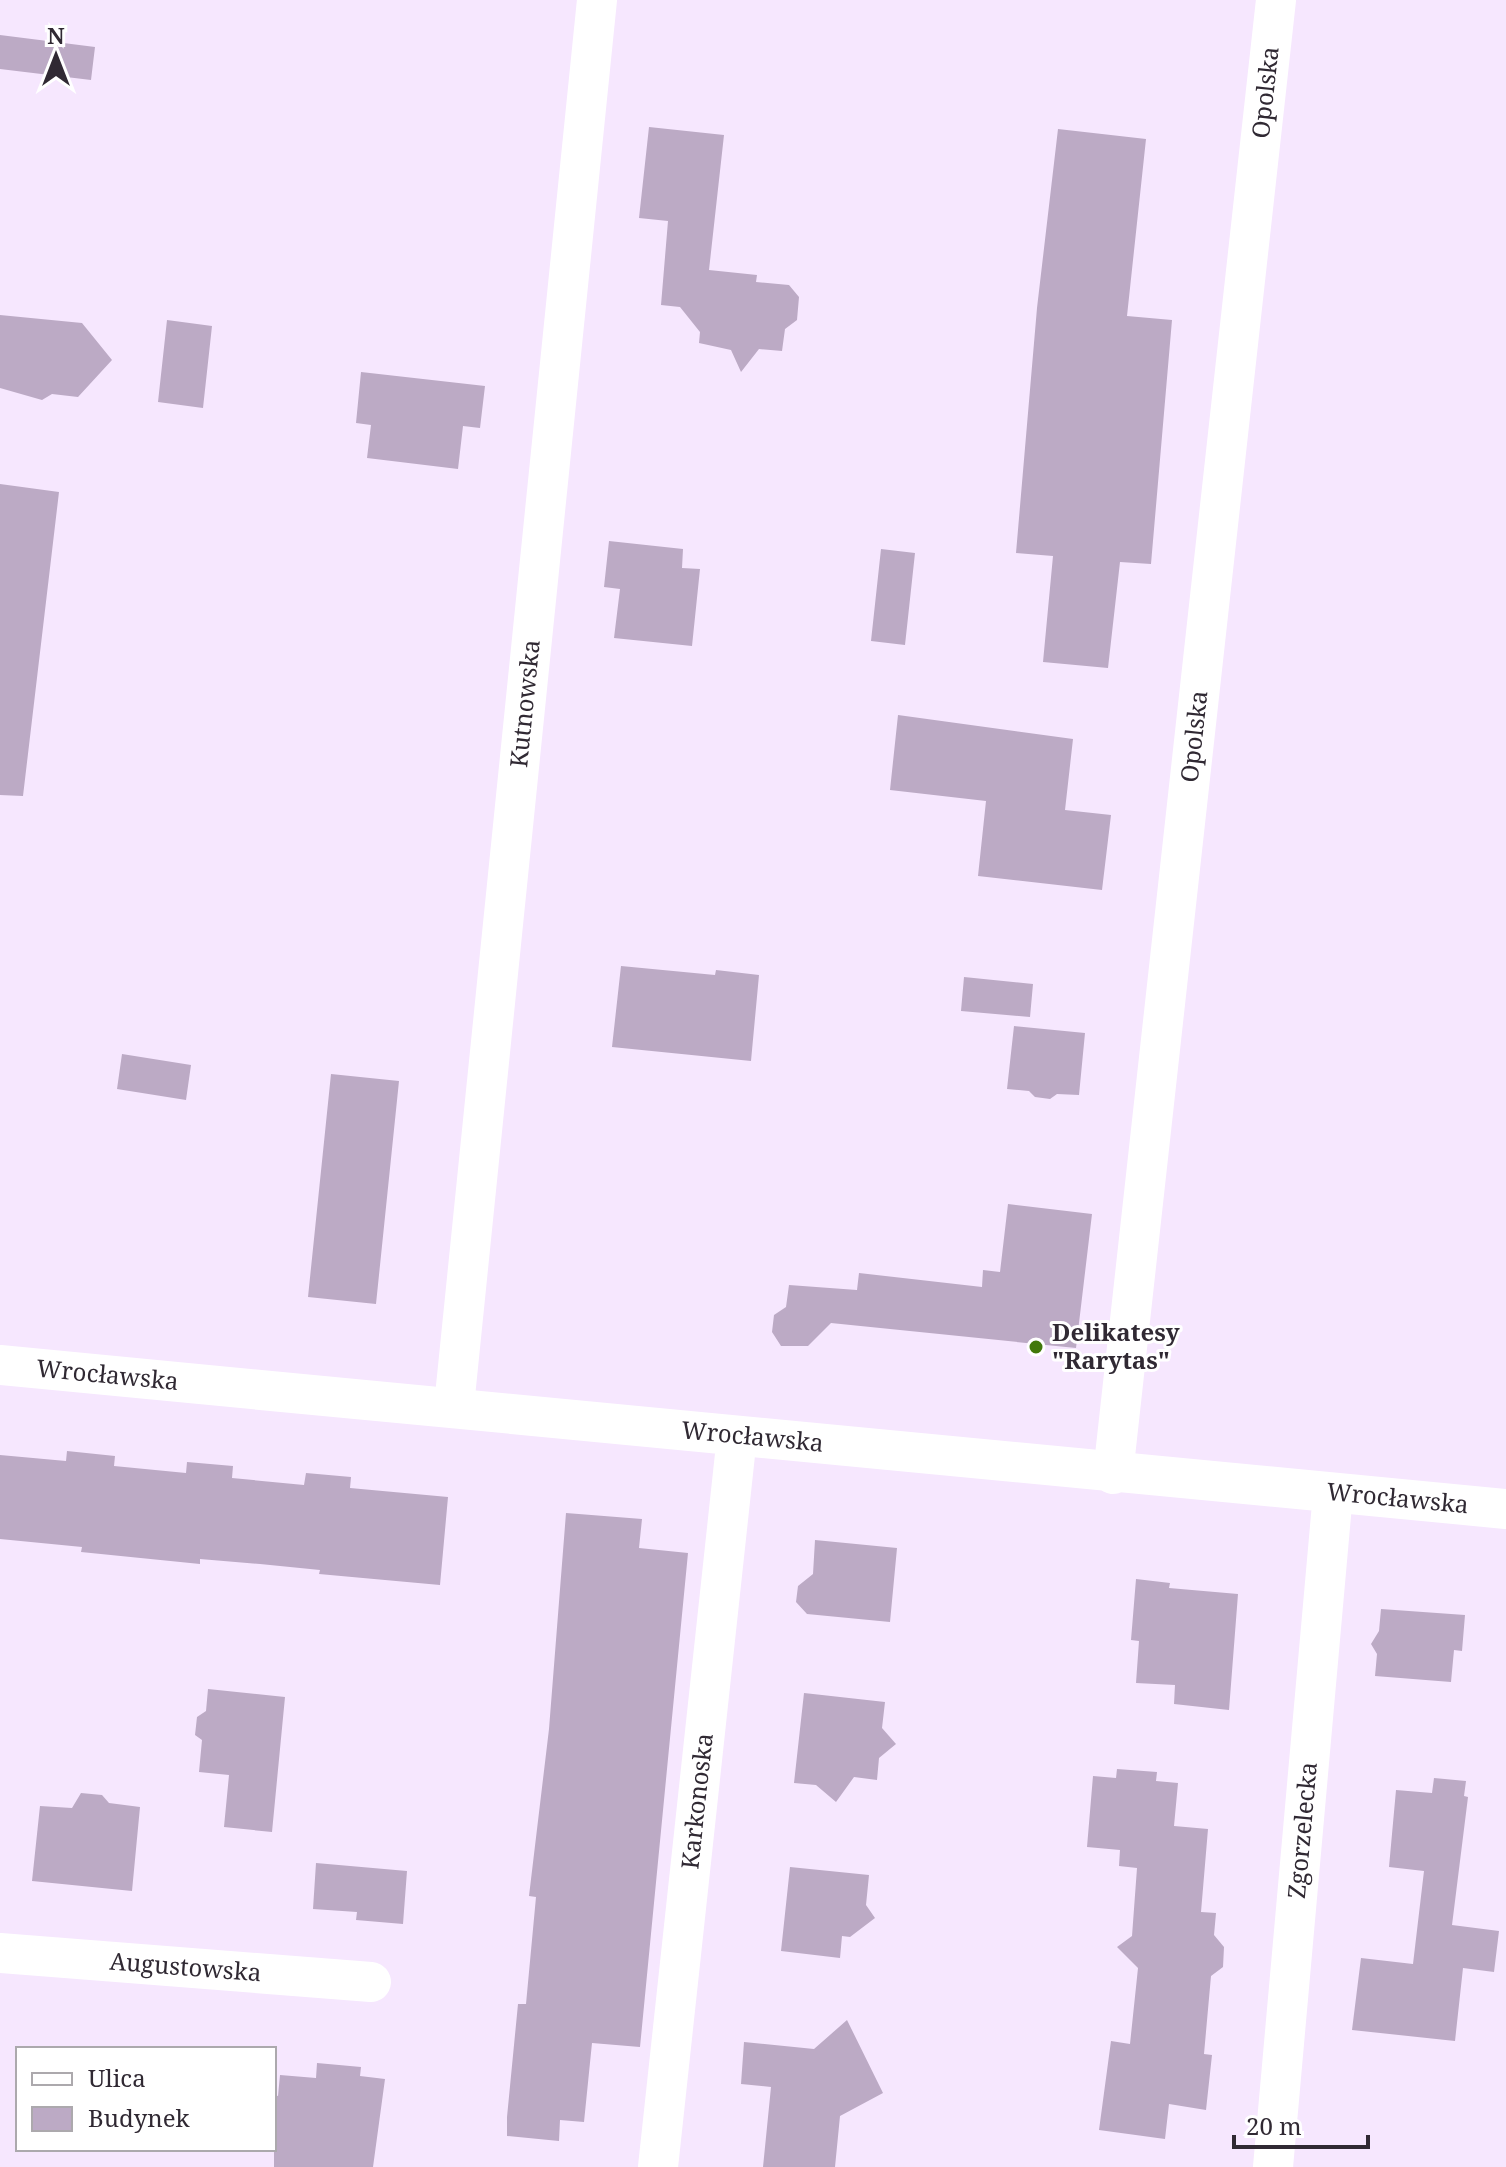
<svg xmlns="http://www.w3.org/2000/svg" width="1506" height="2167" viewBox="0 0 1506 2167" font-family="'Noto Serif',serif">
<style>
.building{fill:#bcaac5}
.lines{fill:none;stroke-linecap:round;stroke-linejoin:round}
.street{stroke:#fff;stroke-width:40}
.poi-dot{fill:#41780a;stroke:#fff;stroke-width:3}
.labels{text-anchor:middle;stroke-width:6;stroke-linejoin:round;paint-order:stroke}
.street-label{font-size:24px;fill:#302933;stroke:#fff}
.poi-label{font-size:24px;font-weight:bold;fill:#302933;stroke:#fff;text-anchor:start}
</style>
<rect width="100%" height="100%" fill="#f6e7fe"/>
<!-- building -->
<path class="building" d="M 0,35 L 95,47 L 91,80 L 0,69 Z
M 649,127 L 724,135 L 709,270 L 757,275 L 756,282 L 789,285 L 799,297 L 797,320 L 785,329 L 782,351 L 759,349 L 741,372 L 731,350 L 699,343 L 700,332 L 680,307 L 661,305 L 668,221 L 639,218 Z
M 1058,129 L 1146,139 L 1127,316 L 1172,320 L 1151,564 L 1120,562 L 1108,668 L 1043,662 L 1053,556 L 1016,553 L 1037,308 Z
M 0,315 L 82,323 L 112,360 L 78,397 L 52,394 L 42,400 L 0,388 Z
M 167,320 L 212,326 L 203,408 L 158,402 Z
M 361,372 L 485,386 L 480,428 L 463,426 L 458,469 L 367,458 L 371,425 L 356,423 Z
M 0,484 L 59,492 L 23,796 L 0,795 Z
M 609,541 L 683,549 L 682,568 L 700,569 L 692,646 L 614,638 L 620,589 L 604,587 Z
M 881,549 L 915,553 L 905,645 L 871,641 Z
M 898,715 L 1073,739 L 1065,810 L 1111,815 L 1102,890 L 978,876 L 986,801 L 890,790 Z
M 621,966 L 715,975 L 716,970 L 759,975 L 751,1061 L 612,1047 Z
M 964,977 L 1033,984 L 1030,1017 L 961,1011 Z
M 1014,1026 L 1085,1033 L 1079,1095 L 1057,1094 L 1050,1099 L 1035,1097 L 1029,1091 L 1007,1089 Z
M 122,1054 L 191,1065 L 186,1100 L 117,1089 Z
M 331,1074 L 399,1081 L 376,1304 L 308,1297 Z
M 1008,1204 L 1092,1214 L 1076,1348 L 831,1323 L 808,1346 L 781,1346 L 772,1332 L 774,1315 L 786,1307 L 789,1285 L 857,1290 L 859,1273 L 982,1287 L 983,1270 L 1000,1272 Z
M 67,1451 L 115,1456 L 114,1466 L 186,1473 L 187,1462 L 233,1466 L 232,1478 L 304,1485 L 306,1473 L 351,1477 L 350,1488 L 448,1497 L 440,1585 L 319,1574 L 320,1570 L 260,1564 L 200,1559 L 200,1564 L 81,1552 L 82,1547 L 0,1539 L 0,1455 L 66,1461 Z
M 566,1513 L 642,1519 L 639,1548 L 688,1553 L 640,2047 L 592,2043 L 584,2122 L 560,2120 L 559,2141 L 507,2136 L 507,2117 L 518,2004 L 526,2004 L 536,1897 L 529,1896 L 549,1729 Z
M 815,1540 L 897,1548 L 890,1622 L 807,1614 L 796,1602 L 798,1586 L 813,1574 Z
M 1136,1579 L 1170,1583 L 1169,1588 L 1238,1594 L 1229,1710 L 1174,1704 L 1175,1685 L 1136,1683 L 1139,1641 L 1131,1640 Z
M 1381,1609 L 1465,1615 L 1462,1651 L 1454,1650 L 1451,1682 L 1375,1676 L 1377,1654 L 1371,1644 L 1379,1631 Z
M 208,1689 L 285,1697 L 272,1832 L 224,1827 L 229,1775 L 199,1772 L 202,1740 L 195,1735 L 197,1717 L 206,1711 Z
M 804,1693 L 885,1702 L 882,1728 L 896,1744 L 879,1758 L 877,1780 L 854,1777 L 836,1802 L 816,1785 L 794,1783 Z
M 1117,1769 L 1157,1772 L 1156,1781 L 1178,1783 L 1174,1826 L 1208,1829 L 1201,1912 L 1216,1913 L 1214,1935 L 1224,1947 L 1223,1967 L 1211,1976 L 1204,2054 L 1212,2055 L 1206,2110 L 1169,2104 L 1165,2139 L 1099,2130 L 1111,2041 L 1130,2044 L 1138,1968 L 1117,1947 L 1132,1936 L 1137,1868 L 1119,1866 L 1120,1850 L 1087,1847 L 1093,1776 L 1116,1778 Z
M 1434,1778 L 1466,1781 L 1464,1796 L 1468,1797 L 1452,1925 L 1499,1931 L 1494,1972 L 1463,1968 L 1455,2041 L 1352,2030 L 1361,1958 L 1413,1964 L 1424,1871 L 1389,1867 L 1396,1790 L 1432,1793 Z
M 81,1793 L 102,1795 L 109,1803 L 140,1807 L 132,1891 L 32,1881 L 40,1806 L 72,1808 Z
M 316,1863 L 407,1871 L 403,1924 L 356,1920 L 357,1912 L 313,1909 Z
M 790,1867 L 869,1875 L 866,1905 L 875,1918 L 850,1937 L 842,1936 L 840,1958 L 781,1951 Z
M 847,2020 L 883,2093 L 840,2116 L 835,2167 L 763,2167 L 771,2087 L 741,2084 L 744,2042 L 814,2049 Z
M 317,2063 L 361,2067 L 360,2076 L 385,2079 L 373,2167 L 274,2167 L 274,2095 L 278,2096 L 280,2075 L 316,2078 Z"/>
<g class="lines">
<!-- street -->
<g class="street">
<path id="s1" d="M 0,1365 L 1506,1509"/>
<path id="s2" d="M 454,1406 L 597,0"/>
<path id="s3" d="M 1113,1474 L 1276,0"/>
<path id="s4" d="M 0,1953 L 371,1982"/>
<path id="s5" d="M 658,2167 L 737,1436"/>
<path id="s6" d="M 1273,2167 L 1333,1493"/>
</g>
</g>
<!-- markers -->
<circle class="poi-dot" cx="1036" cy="1347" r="8"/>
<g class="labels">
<!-- street labels -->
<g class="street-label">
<text dy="8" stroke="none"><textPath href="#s3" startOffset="1390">Opolska</textPath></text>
<text dy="8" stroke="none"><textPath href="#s2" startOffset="706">Kutnowska</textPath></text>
<text dy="8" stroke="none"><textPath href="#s3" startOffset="742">Opolska</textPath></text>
<text dy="8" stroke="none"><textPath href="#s1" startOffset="108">Wrocławska</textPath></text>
<text dy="8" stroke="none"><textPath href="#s1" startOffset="756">Wrocławska</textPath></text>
<text dy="8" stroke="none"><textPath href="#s1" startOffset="1404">Wrocławska</textPath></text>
<text dy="8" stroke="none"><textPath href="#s5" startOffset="368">Karkonoska</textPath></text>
<text dy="8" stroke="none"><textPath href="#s6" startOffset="338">Zgorzelecka</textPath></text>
<text dy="8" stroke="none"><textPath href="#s4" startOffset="186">Augustowska</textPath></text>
</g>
<!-- poi labels -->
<g class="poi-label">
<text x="1052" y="1341">Delikatesy<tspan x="1052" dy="28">"Rarytas"</tspan></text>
</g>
</g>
<!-- legend -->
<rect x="16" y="2047" width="260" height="104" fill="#ffffff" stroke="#aca9ad" stroke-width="2"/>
<rect x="32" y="2073" width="40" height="12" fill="#ffffff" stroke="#aca9ad" stroke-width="2"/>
<text x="88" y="2087" font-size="24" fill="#302933">Ulica</text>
<rect x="32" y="2107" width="40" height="24" fill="#bcaac5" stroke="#aca9ad" stroke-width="2"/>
<text x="88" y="2127" font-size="24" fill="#302933">Budynek</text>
<!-- north arrow -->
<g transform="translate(56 56)" stroke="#ffffff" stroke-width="6" paint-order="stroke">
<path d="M0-6L14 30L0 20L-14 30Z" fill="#302933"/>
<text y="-12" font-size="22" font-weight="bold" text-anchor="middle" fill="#302933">N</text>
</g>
<!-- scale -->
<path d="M1234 2135v12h134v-12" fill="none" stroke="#302933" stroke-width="4"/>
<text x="1246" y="2135" font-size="24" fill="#302933" stroke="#ffffff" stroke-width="6" paint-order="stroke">20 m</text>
</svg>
